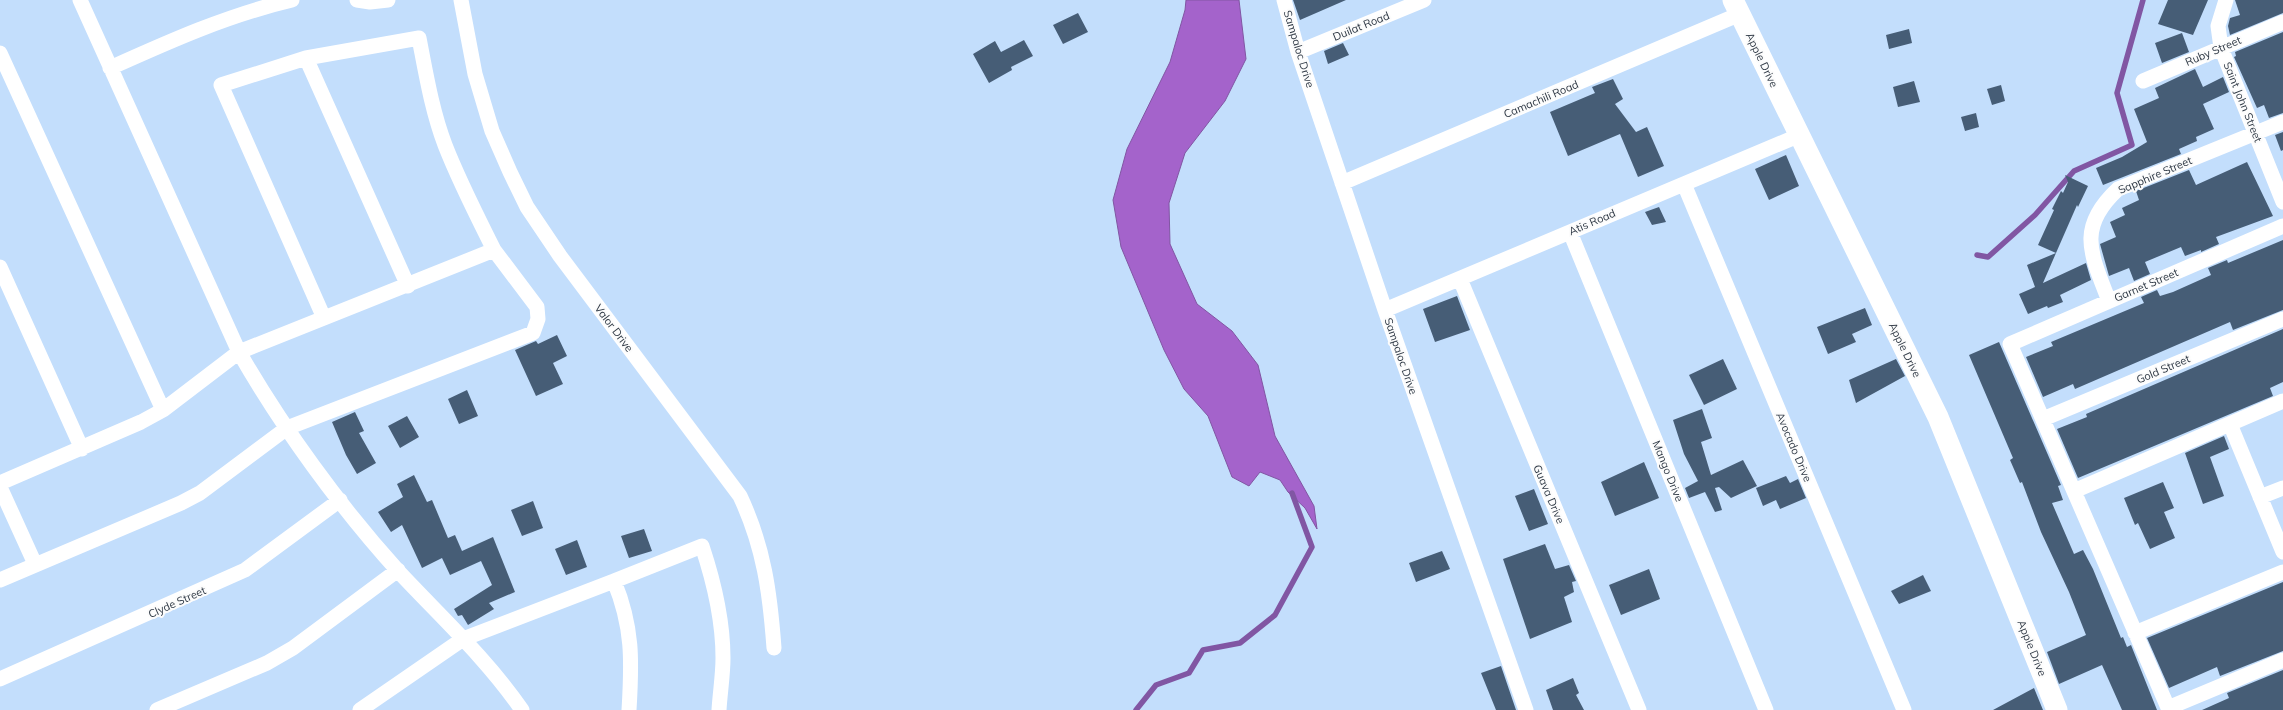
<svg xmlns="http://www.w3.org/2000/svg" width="2283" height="710" viewBox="0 0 2283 710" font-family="Mulish,sans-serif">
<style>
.water{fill:#a463cb;stroke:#8156a3}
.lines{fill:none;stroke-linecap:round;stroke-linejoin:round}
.stream{stroke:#8156a3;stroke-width:5.5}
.building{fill:#465d76}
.street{stroke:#fff;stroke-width:15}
.secondary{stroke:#fff;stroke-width:21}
.labels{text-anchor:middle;stroke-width:4;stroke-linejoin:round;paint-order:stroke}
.street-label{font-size:11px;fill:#2f3945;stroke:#fcfcfc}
</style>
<rect width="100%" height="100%" fill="#c3defc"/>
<!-- water -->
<path class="water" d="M 1186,0 L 1239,0 L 1246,59 L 1225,101 L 1185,153 L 1169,203 L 1170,244 L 1197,304 L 1232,331 L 1258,365 L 1275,436 L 1314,506 L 1317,529 L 1305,508 L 1288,492 L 1280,480 L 1260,472 L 1249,486 L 1232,477 L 1208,416 L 1184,389 L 1164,350 L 1121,247 L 1113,200 L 1127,149 L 1170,62 L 1185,10 Z"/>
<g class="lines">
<!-- stream -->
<path class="stream" d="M 1977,255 L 1988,257 L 2035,215 L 2074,171 L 2132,145 L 2117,93 L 2143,0
M 1136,710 L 1156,685 L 1189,673 L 1203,650 L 1240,643 L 1275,615 L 1312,547 L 1292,493"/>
</g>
<!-- building -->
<path class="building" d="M 1293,0 L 1346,0 L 1300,20 Z
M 2168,0 L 2208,0 L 2193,35 L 2158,24 Z
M 2235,0 L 2283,0 L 2283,13 L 2230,35 L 2228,26 L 2230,18 L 2240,15 Z
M 1078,13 L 1088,32 L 1063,44 L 1053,25 Z
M 1909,29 L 1912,43 L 1889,49 L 1886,35 Z
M 2283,32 L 2283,113 L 2269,118 L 2264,105 L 2257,108 L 2234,57 L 2236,56 L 2235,52 Z
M 2182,33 L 2189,52 L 2162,63 L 2155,43 Z
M 1024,40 L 1033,56 L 1011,67 L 1012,70 L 989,83 L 973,54 L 995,41 L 1001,52 Z
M 1343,43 L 1349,55 L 1328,64 L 1324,51 Z
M 2195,69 L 2203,87 L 2223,77 L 2229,92 L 2203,104 L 2214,129 L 2196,137 L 2197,141 L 2179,149 L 2181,154 L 2103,185 L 2096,168 L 2122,157 L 2147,142 L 2134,109 L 2159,98 L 2155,88 Z
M 1613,79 L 1623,99 L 1615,104 L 1636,132 L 1647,127 L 1664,166 L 1638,177 L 1620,134 L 1568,156 L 1550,112 L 1595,93 L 1592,87 Z
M 1914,81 L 1920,102 L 1898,107 L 1893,87 Z
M 2001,85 L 2005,101 L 1992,105 L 1987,89 Z
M 1976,113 L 1979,127 L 1965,131 L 1961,117 Z
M 2283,132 L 2283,150 L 2281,151 L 2275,135 Z
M 1786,155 L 1799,186 L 1769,200 L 1755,169 Z
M 2247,162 L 2273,216 L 2216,237 L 2219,244 L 2201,252 L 2201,250 L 2185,256 L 2181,247 L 2145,262 L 2150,274 L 2134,281 L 2129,268 L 2109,276 L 2100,244 L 2116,237 L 2110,222 L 2125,215 L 2122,208 L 2139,200 L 2136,191 L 2189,170 L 2196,185 Z
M 2065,175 L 2088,186 L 2078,207 L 2077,205 L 2056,253 L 2038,245 L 2054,210 L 2052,209 L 2061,191 L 2063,193 L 2068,182 Z
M 1659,207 L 1666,222 L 1652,225 L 1645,212 Z
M 2283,240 L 2283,310 L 2233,330 L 2230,322 L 2075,389 L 2073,384 L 2043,397 L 2026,357 L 2053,346 L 2051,342 L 2144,303 L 2141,297 L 2157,290 L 2160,296 L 2173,292 L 2211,275 L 2208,268 L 2227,260 L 2228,263 Z
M 2056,253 L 2043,283 L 2086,263 L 2091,280 L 2060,295 L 2063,302 L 2048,308 L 2047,306 L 2028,314 L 2019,294 L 2035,287 L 2027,265 Z
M 1457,296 L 1470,330 L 1435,342 L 1423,309 Z
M 1865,308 L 1872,325 L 1852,334 L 1856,342 L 1828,354 L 1817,327 Z
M 2283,329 L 2283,382 L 2270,388 L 2273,396 L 2078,478 L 2057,429 L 2087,417 L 2086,414 Z
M 557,335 L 567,356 L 553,363 L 563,384 L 536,396 L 515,350 L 536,341 L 538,344 Z
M 1999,342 L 2061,485 L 2058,486 L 2063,500 L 2052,503 L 2074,554 L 2083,550 L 2093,569 L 2121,638 L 2123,637 L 2127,647 L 2131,645 L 2157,710 L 2122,710 L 2102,665 L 2059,684 L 2047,652 L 2086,635 L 2069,592 L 2041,532 L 2022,482 L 2020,483 L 2010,460 L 2013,458 L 1969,355 Z
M 1723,359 L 1737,389 L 1704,405 L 1689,375 Z
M 1896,359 L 1905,376 L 1856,403 L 1849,380 Z
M 467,390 L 478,416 L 459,424 L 448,399 Z
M 1702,409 L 1712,438 L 1701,442 L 1711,475 L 1743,460 L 1757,486 L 1731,498 L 1719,487 L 1715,488 L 1722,510 L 1715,512 L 1705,492 L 1689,498 L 1685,488 L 1698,481 L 1684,454 L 1673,420 Z
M 355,412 L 364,431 L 359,433 L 376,463 L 357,474 L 346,455 L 332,422 Z
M 407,416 L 419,437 L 400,448 L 388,426 Z
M 2224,436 L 2229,449 L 2210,457 L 2224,496 L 2203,504 L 2185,453 Z
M 1644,462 L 1659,498 L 1615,516 L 1601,482 Z
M 414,475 L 427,502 L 432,500 L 448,538 L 455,535 L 462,551 L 493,537 L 515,592 L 489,603 L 494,609 L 468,625 L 462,615 L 458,616 L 454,609 L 492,585 L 481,561 L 450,575 L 442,558 L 422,568 L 402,525 L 391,532 L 378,512 L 403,497 L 397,484 Z
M 1786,476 L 1790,483 L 1798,479 L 1806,498 L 1780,509 L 1776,500 L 1763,506 L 1756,488 Z
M 2163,482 L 2174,508 L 2164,512 L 2175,538 L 2150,549 L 2138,523 L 2135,525 L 2124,498 Z
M 1534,489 L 1548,524 L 1529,531 L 1515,496 Z
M 533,501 L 543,528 L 522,536 L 511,510 Z
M 644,529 L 652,551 L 629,558 L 621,536 Z
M 577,540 L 587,567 L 566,575 L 555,549 Z
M 1545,544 L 1555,569 L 1569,565 L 1576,581 L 1572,582 L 1574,592 L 1564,597 L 1572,622 L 1530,639 L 1503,559 Z
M 1442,551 L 1450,569 L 1416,582 L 1409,563 Z
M 1649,569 L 1660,599 L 1621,615 L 1609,585 Z
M 1923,575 L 1931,591 L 1899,604 L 1891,591 Z
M 2283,582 L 2283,651 L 2220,676 L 2217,667 L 2169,688 L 2147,638 Z
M 1501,666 L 1516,710 L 1496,710 L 1481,673 Z
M 2283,670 L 2283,710 L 2202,710 L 2229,698 L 2227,693 Z
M 1573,678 L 1579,693 L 1576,695 L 1584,710 L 1553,710 L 1546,690 Z
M 2034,688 L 2043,710 L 1993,710 Z"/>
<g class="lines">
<!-- street -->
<path class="street" d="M 80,0 L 239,352 C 282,427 340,507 399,572 C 441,617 487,659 522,710
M 357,0 L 370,2 L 388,0
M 461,0 L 475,74 L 492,131 L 510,172 L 527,207 L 560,256 L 740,496 C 764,547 770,593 774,648
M 1284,0 L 1298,52 L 1385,310 L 1526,710
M 2226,0 L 2218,26 L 2221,48 L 2283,202
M 1298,52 L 1424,0
M 0,53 L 163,410
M 306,58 L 408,286
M 110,68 C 170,41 228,15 292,0
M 2143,81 L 2283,22
M 1342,183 L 1740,14
M 1684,184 L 1904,710
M 1570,232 L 1766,710
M 0,267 L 82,449
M 1460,279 L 1639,710
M 2109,301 C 2091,254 2076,228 2118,189 L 2283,122
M 1385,310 L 1800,135
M 2043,419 L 2283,319
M 2230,424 L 2283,552
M 0,483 L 141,422 L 163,410 L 239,352 L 494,250 C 477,216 459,181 445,145 C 432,111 426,74 419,38 L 306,58 L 221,85 L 324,318
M 0,487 L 35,564
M 2074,491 L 2283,401
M 2260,497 L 2283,488
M 0,580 L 181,503 L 200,493 L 287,428 L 533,333 L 538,319 L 537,307 L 494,250
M 614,581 L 702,546 C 714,582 723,619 723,658 C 723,675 720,693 719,710
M 2135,633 L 2283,572
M 0,679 L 245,570 L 340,500
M 2168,708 L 2283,660
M 157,710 L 267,663 L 293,648 L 398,570
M 360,710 L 463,639 L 614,581 C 633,627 632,661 629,710
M 2169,710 L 2010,344 L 2283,226"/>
<!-- secondary -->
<path class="secondary" d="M 1733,0 L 1938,417 L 2057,710"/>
</g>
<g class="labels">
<!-- street labels -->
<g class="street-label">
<text transform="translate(1361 26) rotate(-22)" y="4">Duilat Road</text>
<text transform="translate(1299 49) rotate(73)" y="4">Sampaloc Drive</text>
<text transform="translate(2213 51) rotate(-23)" y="4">Ruby Street</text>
<text transform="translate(1762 60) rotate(64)" y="4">Apple Drive</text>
<text transform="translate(1541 99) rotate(-23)" y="4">Camachili Road</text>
<text transform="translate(2243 102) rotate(68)" y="4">Saint John Street</text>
<text transform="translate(2155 175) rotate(-23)" y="4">Sapphire Street</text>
<text transform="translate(1592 222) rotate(-23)" y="4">Atis Road</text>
<text transform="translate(2146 285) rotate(-23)" y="4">Garnet Street</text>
<text transform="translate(614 328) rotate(53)" y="4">Valor Drive</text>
<text transform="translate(1905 350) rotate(64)" y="4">Apple Drive</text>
<text transform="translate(1401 356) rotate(71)" y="4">Sampaloc Drive</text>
<text transform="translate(2163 369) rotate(-23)" y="4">Gold Street</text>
<text transform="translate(1794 447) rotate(67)" y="4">Avocado Drive</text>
<text transform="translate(1668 471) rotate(68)" y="4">Mango Drive</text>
<text transform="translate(1549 494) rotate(67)" y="4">Guava Drive</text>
<text transform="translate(177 602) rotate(-24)" y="4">Clyde Street</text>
<text transform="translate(2032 648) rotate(68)" y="4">Apple Drive</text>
</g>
</g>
</svg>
